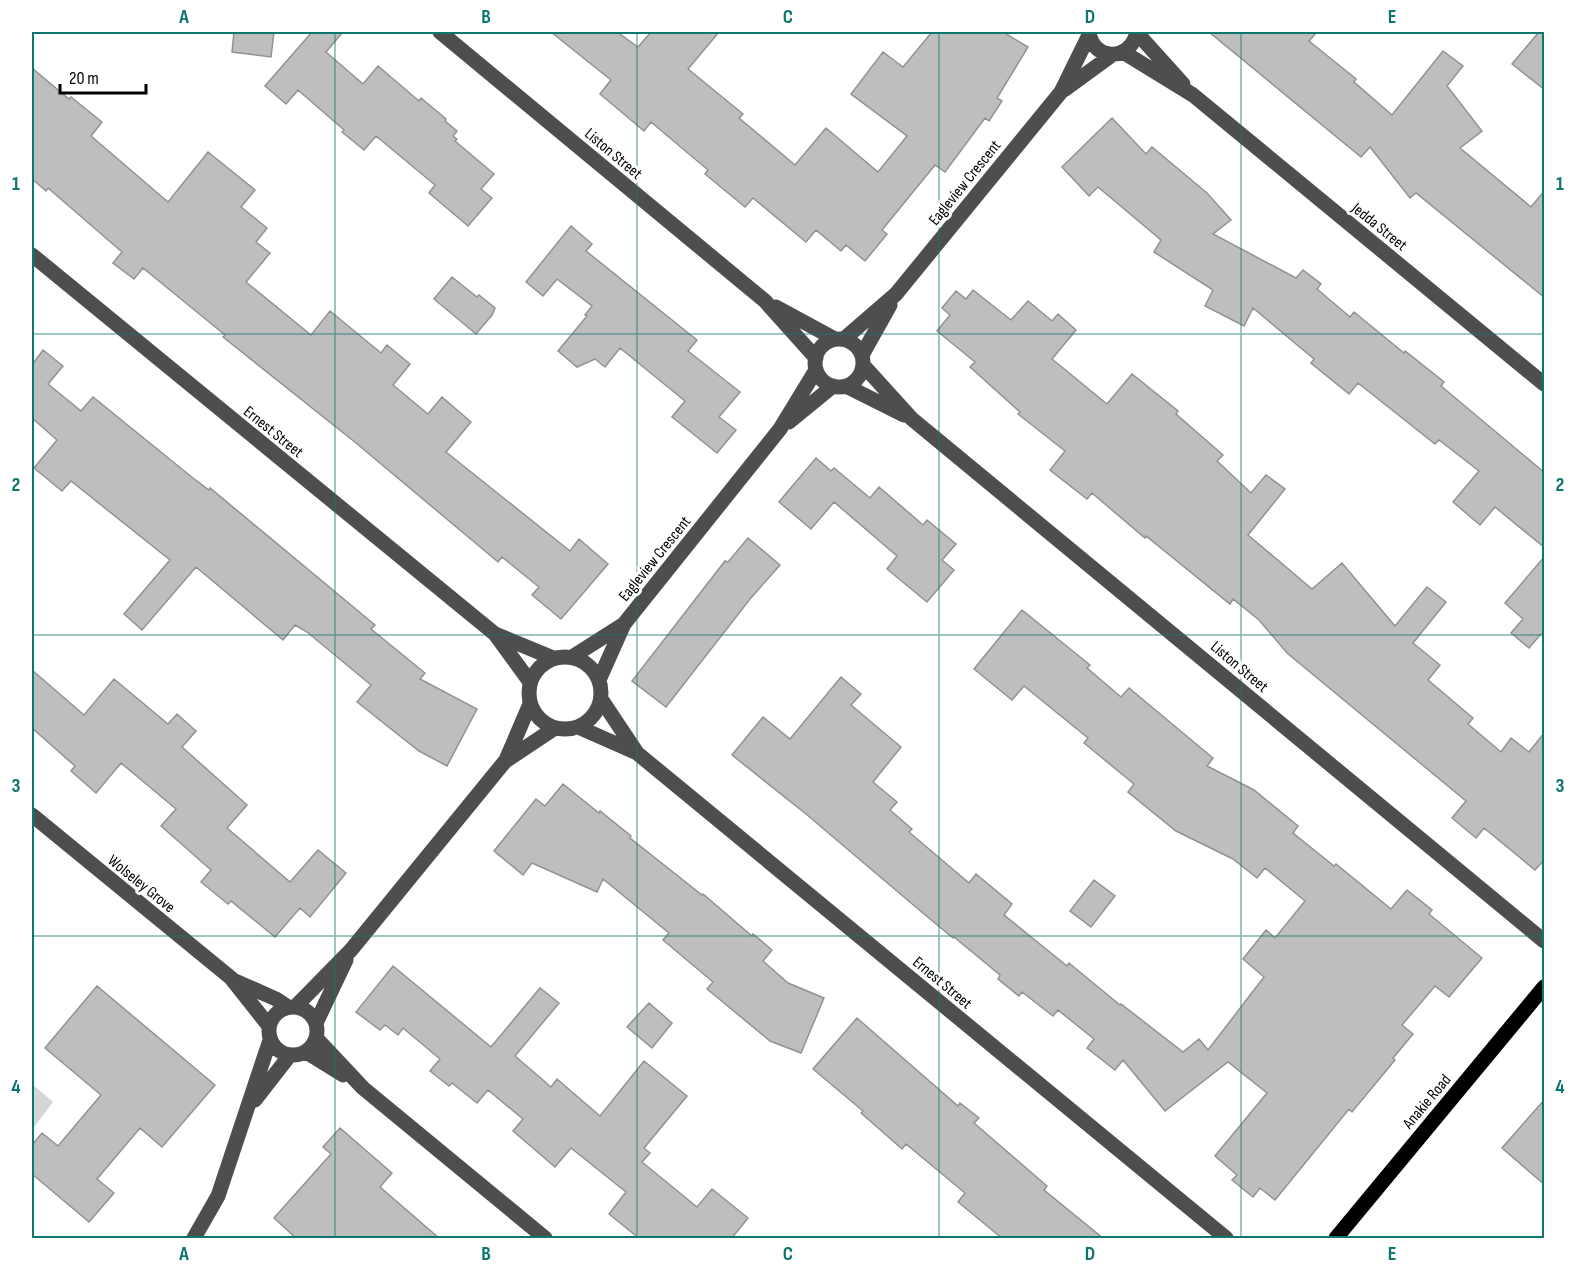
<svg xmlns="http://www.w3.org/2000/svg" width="1576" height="1270" viewBox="0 0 1576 1270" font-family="'Sofia Sans Condensed',sans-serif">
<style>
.green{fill:#d5d5d5}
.building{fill:#bebebe;stroke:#929292;stroke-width:1.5}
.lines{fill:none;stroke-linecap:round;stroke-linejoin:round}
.minor{stroke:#4e4e4e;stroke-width:15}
.major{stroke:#000;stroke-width:15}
.grid{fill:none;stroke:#0f766e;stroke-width:1.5;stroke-opacity:0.55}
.labels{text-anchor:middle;stroke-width:6;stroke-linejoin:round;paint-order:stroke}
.street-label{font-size:16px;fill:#000;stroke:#fff}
.neatline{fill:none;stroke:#0f766e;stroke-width:2}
.grid-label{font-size:20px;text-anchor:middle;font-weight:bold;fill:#0f766e}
</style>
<rect width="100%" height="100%" fill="#fff"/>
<!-- green -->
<path class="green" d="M 32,1084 L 53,1102 L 32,1130 Z"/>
<!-- building -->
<path class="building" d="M 234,32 L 274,32 L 271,57 L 232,52 Z
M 312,32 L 343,32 L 326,52 L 363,84 L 378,66 L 419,101 L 421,98 L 446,119 L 445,121 L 457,131 L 453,136 L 457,139 L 455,141 L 494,174 L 481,189 L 492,198 L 468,226 L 429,193 L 435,185 L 376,136 L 364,150 L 342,132 L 344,130 L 298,90 L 286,104 L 265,86 Z
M 551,32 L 617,32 L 638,47 L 651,32 L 719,32 L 688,69 L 743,114 L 739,118 L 795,165 L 826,128 L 878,172 L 907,136 L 851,94 L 883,52 L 903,67 L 932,32 L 1003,32 L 1028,47 L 997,98 L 1002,101 L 989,121 L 985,118 L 945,172 L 935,165 L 882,230 L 887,234 L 865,261 L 846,245 L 841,251 L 816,230 L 806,242 L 753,198 L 745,207 L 705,174 L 708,170 L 651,122 L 644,131 L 600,94 L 611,80 Z
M 1209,32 L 1317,32 L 1309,41 L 1356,79 L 1354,82 L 1392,115 L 1443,51 L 1463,66 L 1447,86 L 1482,131 L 1460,148 L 1531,207 L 1545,190 L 1545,298 L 1416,193 L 1410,198 L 1370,147 L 1361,157 Z
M 1539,32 L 1545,32 L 1545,90 L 1512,64 Z
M 32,68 L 69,99 L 71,97 L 102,122 L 91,136 L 168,202 L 208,152 L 255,190 L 241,207 L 267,228 L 256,242 L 270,253 L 246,282 L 311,335 L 330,311 L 381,353 L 387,345 L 410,364 L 393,385 L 428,414 L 442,397 L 471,422 L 446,452 L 570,551 L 579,539 L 608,564 L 561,619 L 532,595 L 539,587 L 502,557 L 498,562 L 479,546 L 356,443 L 223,337 L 225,335 L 143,268 L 134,279 L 113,263 L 122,252 L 48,188 L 46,191 L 32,179 Z
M 1112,118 L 1146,154 L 1152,147 L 1207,193 L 1231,220 L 1213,234 L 1296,278 L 1303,270 L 1321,284 L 1317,289 L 1350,317 L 1354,312 L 1404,353 L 1405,351 L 1444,382 L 1441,386 L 1545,473 L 1545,548 L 1495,507 L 1480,525 L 1453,502 L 1479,471 L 1439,440 L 1435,444 L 1358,383 L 1349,394 L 1311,363 L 1314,359 L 1253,308 L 1244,326 L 1205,306 L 1213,290 L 1154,252 L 1161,240 L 1098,187 L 1089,196 L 1062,167 Z
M 571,226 L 592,244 L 586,251 L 697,340 L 688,351 L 740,392 L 719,417 L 736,430 L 717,453 L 672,417 L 685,401 L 620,348 L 605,367 L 595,359 L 577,367 L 558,351 L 587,316 L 585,315 L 592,306 L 557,279 L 543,296 L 526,282 Z
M 452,277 L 477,297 L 479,295 L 495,308 L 492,315 L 476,334 L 434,299 Z
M 973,290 L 1011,320 L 1028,301 L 1052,321 L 1058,314 L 1076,330 L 1052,359 L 1107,404 L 1132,374 L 1178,411 L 1176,414 L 1223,455 L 1217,461 L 1251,493 L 1266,475 L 1285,489 L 1248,535 L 1312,589 L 1342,563 L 1395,626 L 1427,587 L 1446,602 L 1413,643 L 1440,665 L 1428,680 L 1473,718 L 1468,724 L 1501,752 L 1511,738 L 1529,752 L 1545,732 L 1545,859 L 1535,870 L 1484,828 L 1476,838 L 1452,818 L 1466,801 L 1287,653 L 1259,620 L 1233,599 L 1230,604 L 1146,536 L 1145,538 L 1092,493 L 1087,499 L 1050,470 L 1065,451 L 1018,414 L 1020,412 L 970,367 L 975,362 L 937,331 L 950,315 L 942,308 L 956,291 L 966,299 Z
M 43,350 L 63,366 L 48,384 L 81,411 L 93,397 L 193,478 L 209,490 L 210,488 L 375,625 L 371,629 L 425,673 L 420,679 L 477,709 L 447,766 L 419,751 L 357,702 L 371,685 L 307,632 L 295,625 L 283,640 L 196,567 L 142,630 L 124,614 L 170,560 L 71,481 L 62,491 L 34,468 L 57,440 L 32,418 L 32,365 Z
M 816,458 L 831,471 L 834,468 L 870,498 L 879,487 L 923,525 L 927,520 L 956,544 L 942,560 L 954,570 L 927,602 L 887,569 L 897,556 L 834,502 L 811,529 L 779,502 Z
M 748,538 L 780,565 L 750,599 L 666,707 L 632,681 L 725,561 L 728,562 Z
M 1545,556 L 1545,637 L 1541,634 L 1529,648 L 1511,633 L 1523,619 L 1505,603 Z
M 1022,610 L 1090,665 L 1087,668 L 1121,697 L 1129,688 L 1213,758 L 1207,766 L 1254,790 L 1298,826 L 1293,833 L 1334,866 L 1336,864 L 1391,909 L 1407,890 L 1432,910 L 1429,914 L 1482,958 L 1449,997 L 1435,986 L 1402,1025 L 1413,1034 L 1393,1058 L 1395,1060 L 1352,1112 L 1349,1109 L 1275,1200 L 1260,1188 L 1253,1197 L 1232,1180 L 1237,1175 L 1215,1156 L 1267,1093 L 1228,1062 L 1165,1111 L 1123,1060 L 1115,1070 L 1087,1048 L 1094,1039 L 1058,1010 L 1053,1016 L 1022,992 L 1019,996 L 998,979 L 1000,975 L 954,937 L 953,938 L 924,914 L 806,814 L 732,755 L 763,717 L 790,739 L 841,677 L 861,694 L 851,705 L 901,747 L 873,782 L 897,802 L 890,810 L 912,829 L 909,832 L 969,883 L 976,874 L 1012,904 L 1004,915 L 1067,966 L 1069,963 L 1120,1005 L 1121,1004 L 1183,1052 L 1199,1039 L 1208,1050 L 1264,977 L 1243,959 L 1266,930 L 1275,938 L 1305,901 L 1265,868 L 1257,878 L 1233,859 L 1176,831 L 1128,792 L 1134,784 L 1084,743 L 1088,738 L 1024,686 L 1012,700 L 974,669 Z
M 32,670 L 84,715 L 114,679 L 168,724 L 177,714 L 196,731 L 182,747 L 247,805 L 227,828 L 290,882 L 318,850 L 346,873 L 310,917 L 300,908 L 275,937 L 231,901 L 228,904 L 201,882 L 211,870 L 161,826 L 176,809 L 121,763 L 96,793 L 71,771 L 75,766 L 32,728 Z
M 563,784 L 599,813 L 600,811 L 631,836 L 630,838 L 702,895 L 703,894 L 752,936 L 753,934 L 772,950 L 763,961 L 788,983 L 824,998 L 801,1053 L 770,1041 L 707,989 L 713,982 L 663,940 L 669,933 L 603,879 L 597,892 L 532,863 L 523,875 L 494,851 L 536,799 L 545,806 Z
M 1094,880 L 1115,896 L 1091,927 L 1070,911 Z
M 393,966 L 491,1047 L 540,988 L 559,1003 L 515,1056 L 551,1087 L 557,1079 L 600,1116 L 644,1061 L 687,1096 L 644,1148 L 650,1153 L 642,1162 L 697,1207 L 712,1189 L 748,1218 L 731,1239 L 640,1239 L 609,1214 L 626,1192 L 571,1148 L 555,1167 L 513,1131 L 523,1119 L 488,1090 L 477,1103 L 452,1083 L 449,1086 L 430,1071 L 440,1059 L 403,1028 L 398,1035 L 385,1025 L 380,1030 L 356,1012 Z
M 97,986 L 215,1085 L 162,1147 L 140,1128 L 97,1179 L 114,1193 L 89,1222 L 32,1174 L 32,1145 L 42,1133 L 58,1146 L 101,1095 L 45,1048 Z
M 649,1003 L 672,1023 L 652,1048 L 627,1027 Z
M 857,1018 L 958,1106 L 960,1103 L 979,1118 L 974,1123 L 1047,1186 L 1044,1190 L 1104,1239 L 1003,1239 L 958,1202 L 965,1193 L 906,1144 L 902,1149 L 861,1113 L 863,1111 L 813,1069 Z
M 1545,1099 L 1545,1185 L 1502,1148 Z
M 340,1128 L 392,1173 L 380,1187 L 440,1239 L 297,1239 L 274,1218 L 331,1154 L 323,1147 Z"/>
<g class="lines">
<!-- minor -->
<path class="minor" d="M 440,32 L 765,301 L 816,358
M 1089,32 C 1093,62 1131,61 1137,32
M 1137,33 L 1183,84
M 1123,52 L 1193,95 L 1544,384
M 1064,90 L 1112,55
M 32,255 L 495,634 L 530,682
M 776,307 L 835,339
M 844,339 L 896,294 L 1061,92 L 1089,35
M815 363a24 24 0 1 1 48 0a24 24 0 1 1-48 0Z
M 862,355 L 890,305
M 863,365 L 912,419 L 1544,941
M 846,386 L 904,415
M 789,422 L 833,386
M 495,634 L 553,658
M529 693a36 36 0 1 1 72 0a36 36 0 1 1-72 0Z
M 572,657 L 624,624
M 599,680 L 624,624 L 780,429 L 816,370
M 601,699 L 637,753
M 578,727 L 637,753 L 1226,1238
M 507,760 L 555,728
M 32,815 L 231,978 L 269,1026
M 233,980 L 276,999 L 288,1007
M269 1031a24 24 0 1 1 48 0a24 24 0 1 1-48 0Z
M 295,1007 L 351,950 L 506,760 L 530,704
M 316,1023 L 346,960
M 316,1038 L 363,1088 L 545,1238
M 306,1052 L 343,1075
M 255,1100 L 290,1055
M 194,1238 L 218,1196 L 270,1040"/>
<!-- major -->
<path class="major" d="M 1336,1238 L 1544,987"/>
</g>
<!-- grid -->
<path class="grid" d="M 335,32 L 335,1238M 637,32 L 637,1238M 939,32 L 939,1238M 1241,32 L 1241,1238M 32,334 L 1544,334M 32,635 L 1544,635M 32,936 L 1544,936"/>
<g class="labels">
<!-- street labels -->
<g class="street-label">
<text transform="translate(614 153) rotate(40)" y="6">Liston Street</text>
<text transform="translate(964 182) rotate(-51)" y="6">Eagleview Crescent</text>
<text transform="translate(1380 226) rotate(39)" y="6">Jedda Street</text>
<text transform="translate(274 431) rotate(39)" y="6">Ernest Street</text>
<text transform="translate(654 558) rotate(-51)" y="6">Eagleview Crescent</text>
<text transform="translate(1240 666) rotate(40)" y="6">Liston Street</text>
<text transform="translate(142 883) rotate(39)" y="6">Wolseley Grove</text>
<text transform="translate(943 982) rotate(40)" y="6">Ernest Street</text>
<text transform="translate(1426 1101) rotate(-50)" y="6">Anakie Road</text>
</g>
</g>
<!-- border -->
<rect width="1576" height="1270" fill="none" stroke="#ffffff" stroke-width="66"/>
<!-- scale -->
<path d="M60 84v9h86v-9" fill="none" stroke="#000000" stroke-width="3"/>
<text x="69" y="84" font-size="18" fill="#000000" stroke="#ffffff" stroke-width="4.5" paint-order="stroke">20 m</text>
<rect x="33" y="33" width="1510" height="1204" class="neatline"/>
<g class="grid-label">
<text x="184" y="23">A</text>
<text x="486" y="23">B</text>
<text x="788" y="23">C</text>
<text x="1090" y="23">D</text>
<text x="1392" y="23">E</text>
<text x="16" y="190">1</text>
<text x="1560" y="190">1</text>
<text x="16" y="491">2</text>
<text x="1560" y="491">2</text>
<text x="16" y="792">3</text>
<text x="1560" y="792">3</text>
<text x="16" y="1093">4</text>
<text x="1560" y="1093">4</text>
<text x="184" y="1260">A</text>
<text x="486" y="1260">B</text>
<text x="788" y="1260">C</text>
<text x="1090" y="1260">D</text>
<text x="1392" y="1260">E</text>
</g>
</svg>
